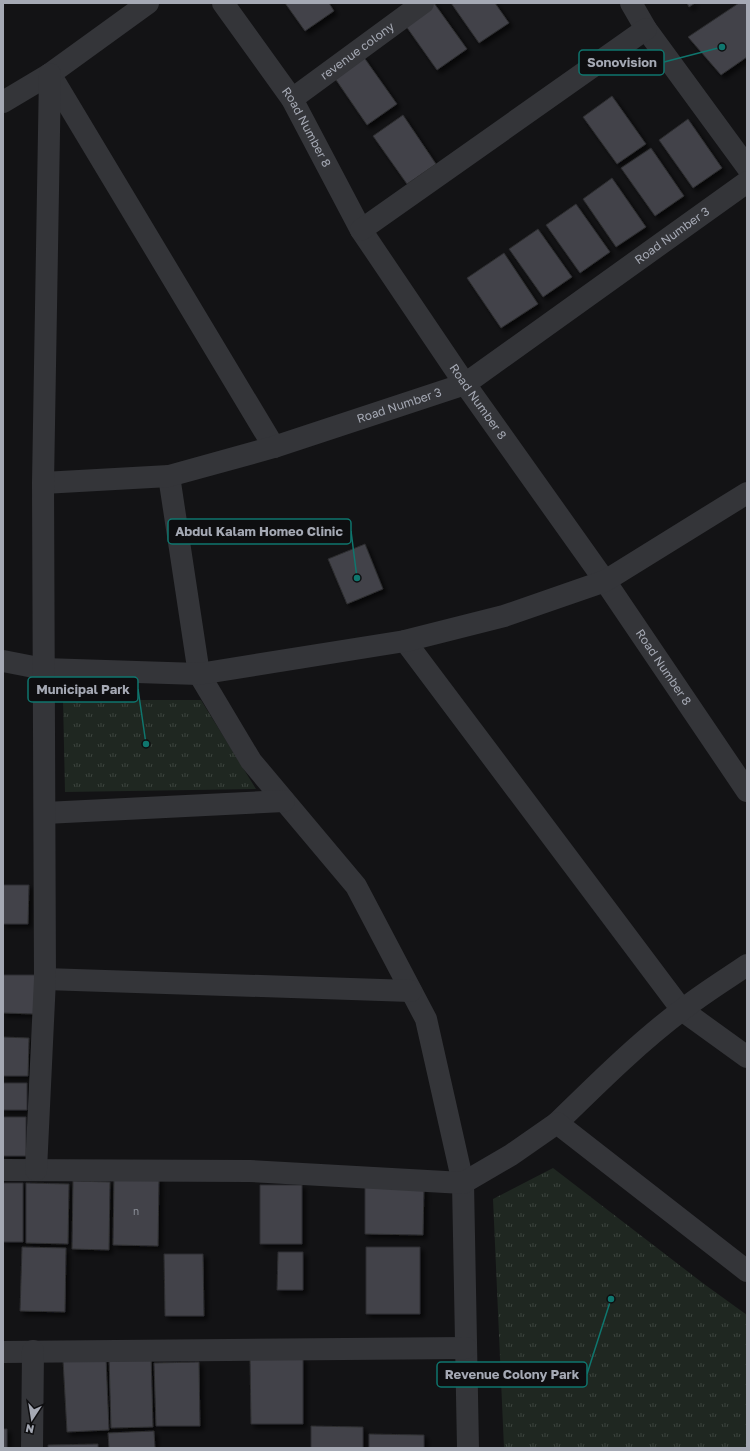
<svg xmlns="http://www.w3.org/2000/svg" width="750" height="1451" viewBox="0 0 750 1451" font-family="'Golos Text',sans-serif">
<style>
.park{fill:url(#park-tufts)}
.building{fill:#424348;stroke:#2d2d30;filter:url(#shadow)}
.lines{fill:none;stroke-linecap:round;stroke-linejoin:round}
.minor{stroke:#343539;stroke-width:22}
.labels{text-anchor:middle;stroke-width:3;stroke-linejoin:round;paint-order:stroke}
.number-label{font-size:10px;fill:#8c9099}
.street-label{font-size:12px;fill:#a5a9b4;stroke:#0e0e10}
.leader{fill:none;stroke:#0f766e;stroke-width:1.5}
.callout-dot{fill:#0f766e;stroke:#0e0e10;stroke-width:1.5}
.callout{fill:#0e0e10;stroke:#0f766e;stroke-width:1.5}
.callout-label{font-size:13px;text-anchor:middle;font-weight:bold;fill:#a5a9b4}
</style>
<defs>
<pattern id="park-tufts" width="24" height="20" patternUnits="userSpaceOnUse"><rect width="24" height="20" fill="#1f2721"/><path d="M3 7l-1-3M5 7V3M7 7l1-3M15 17l-1-3M17 17v-4M19 17l1-3" fill="none" stroke="#3d443f"/></pattern>
<filter id="shadow"><feDropShadow dx="3.5" dy="3.5" stdDeviation="2" flood-color="#0009"/></filter>
</defs>
<rect width="100%" height="100%" fill="#131315"/>
<!-- park -->
<path class="park" d="M 63,700 L 201,700 L 256,789 L 65,792 Z
M 553,1168 L 704,1284 L 747,1315 L 747,1448 L 504,1448 L 493,1199 Z"/>
<!-- building -->
<path class="building" d="M 285,3 L 329,3 L 334,11 L 305,31 Z
M 430,3 L 434,3 L 467,49 L 437,70 L 403,22 Z
M 451,3 L 495,3 L 509,23 L 479,43 Z
M 687,3 L 695,3 L 689,7 Z
M 739,3 L 747,3 L 747,57 L 721,75 L 688,37 Z
M 363,56 L 397,104 L 367,125 L 334,77 Z
M 612,96 L 646,144 L 617,164 L 583,117 Z
M 403,115 L 436,164 L 407,184 L 373,136 Z
M 688,119 L 722,168 L 693,188 L 659,140 Z
M 651,148 L 684,196 L 655,216 L 621,168 Z
M 612,178 L 646,227 L 616,247 L 583,199 Z
M 576,204 L 610,252 L 580,273 L 546,225 Z
M 538,229 L 572,277 L 543,297 L 509,249 Z
M 504,253 L 538,304 L 501,328 L 467,278 Z
M 365,544 L 383,589 L 347,604 L 328,559 Z
M 3,885 L 29,885 L 28,924 L 3,924 Z
M 3,975 L 35,975 L 34,1014 L 3,1013 Z
M 3,1037 L 29,1038 L 28,1076 L 3,1076 Z
M 3,1083 L 27,1083 L 27,1110 L 3,1110 Z
M 3,1117 L 26,1117 L 26,1156 L 3,1156 Z
M 114,1177 L 159,1177 L 158,1246 L 113,1245 Z
M 73,1181 L 110,1182 L 109,1250 L 72,1249 Z
M 3,1183 L 23,1183 L 23,1242 L 3,1242 Z
M 26,1183 L 69,1184 L 68,1244 L 26,1243 Z
M 260,1185 L 302,1185 L 302,1244 L 260,1244 Z
M 365,1186 L 424,1187 L 423,1235 L 365,1234 Z
M 22,1247 L 66,1248 L 65,1312 L 20,1311 Z
M 366,1247 L 420,1247 L 420,1314 L 366,1314 Z
M 278,1252 L 303,1252 L 303,1290 L 277,1290 Z
M 164,1254 L 203,1254 L 204,1316 L 165,1316 Z
M 151,1354 L 153,1427 L 111,1428 L 109,1356 Z
M 106,1358 L 109,1430 L 67,1432 L 63,1360 Z
M 250,1358 L 303,1358 L 303,1424 L 251,1424 Z
M 199,1362 L 200,1426 L 156,1426 L 154,1363 Z
M 311,1426 L 363,1427 L 363,1448 L 311,1448 Z
M 3,1429 L 7,1429 L 7,1448 L 3,1448 Z
M 154,1431 L 155,1448 L 109,1448 L 108,1433 Z
M 369,1434 L 424,1435 L 424,1448 L 369,1448 Z
M 98,1444 L 98,1448 L 48,1448 L 48,1445 Z"/>
<g class="lines">
<!-- minor -->
<g class="minor">
<path id="s1" d="M 223,3 L 292,99 L 361,230 L 465,384 L 605,581 L 747,791"/>
<path d="M 631,3 L 646,29 L 747,167"/>
<path d="M 50,74 L 274,447"/>
<path id="s2" d="M 292,99 L 423,3"/>
<path d="M 3,102 L 50,74 L 148,3"/>
<path d="M 361,230 L 646,29"/>
<path d="M 169,476 L 199,674 L 251,761 L 356,886 L 426,1019 L 463,1183 L 468,1448"/>
<path id="s3" d="M 43,483 L 169,476 L 274,447 L 465,384 L 747,182"/>
<path d="M 405,641 L 682,1010 L 747,1057"/>
<path d="M 3,661 L 44,669 L 199,674 L 405,641 L 504,616 L 605,581 L 747,493"/>
<path d="M 45,813 L 284,801"/>
<path d="M 45,979 L 411,991"/>
<path d="M 557,1123 C 597,1084 637,1044 682,1010 C 702,994 725,980 747,965"/>
<path d="M 3,1170 L 250,1171 L 463,1183 L 511,1155 L 557,1123 L 747,1271"/>
<path d="M 36,1170 L 45,979 L 43,483 L 50,74"/>
<path d="M 3,1352 L 466,1348"/>
<path d="M 32,1448 L 33,1351"/>
</g>
</g>
<g class="labels">
<!-- number labels -->
<g class="number-label">
<text x="136" y="1215">n</text>
</g>
<!-- street labels -->
<g class="street-label">
<text dy="4" stroke="none"><textPath href="#s2" startOffset="81">revenue colony</textPath></text>
<text dy="4" stroke="none"><textPath href="#s1" startOffset="150">Road Number 8</textPath></text>
<text dy="4" stroke="none"><textPath href="#s3" startOffset="691">Road Number 3</textPath></text>
<text dy="4" stroke="none"><textPath href="#s1" startOffset="474">Road Number 8</textPath></text>
<text dy="4" stroke="none"><textPath href="#s3" startOffset="367">Road Number 3</textPath></text>
<text dy="4" stroke="none"><textPath href="#s1" startOffset="798">Road Number 8</textPath></text>
</g>
</g>
<!-- callouts -->
<path class="leader" d="M722 47L664 62M357 578L351 531M146 744L138 689M611 1299L587 1374"/>
<g class="callout-dot">
<circle cx="722" cy="47" r="4"/>
<circle cx="357" cy="578" r="4"/>
<circle cx="146" cy="744" r="4"/>
<circle cx="611" cy="1299" r="4"/>
</g>
<g class="callout">
<rect x="579" y="50" width="85" height="25" rx="4"/>
<rect x="168" y="519" width="183" height="25" rx="4"/>
<rect x="28" y="677" width="110" height="25" rx="4"/>
<rect x="437" y="1362" width="150" height="25" rx="4"/>
</g>
<g class="callout-label">
<text x="622" y="67">Sonovision</text>
<text x="259" y="536">Abdul Kalam Homeo Clinic</text>
<text x="83" y="694">Municipal Park</text>
<text x="512" y="1379">Revenue Colony Park</text>
</g>
<!-- border -->
<rect width="750" height="1451" fill="none" stroke="#a5a9b4" stroke-width="8"/>
<!-- north arrow -->
<g transform="translate(32 1419) rotate(192)" stroke="#0e0e10" stroke-width="3" paint-order="stroke">
<path d="M0-3L7 15L0 10L-7 15Z" fill="#a5a9b4"/>
<text y="-6" font-size="11" font-weight="bold" text-anchor="middle" fill="#a5a9b4">N</text>
</g>
</svg>
